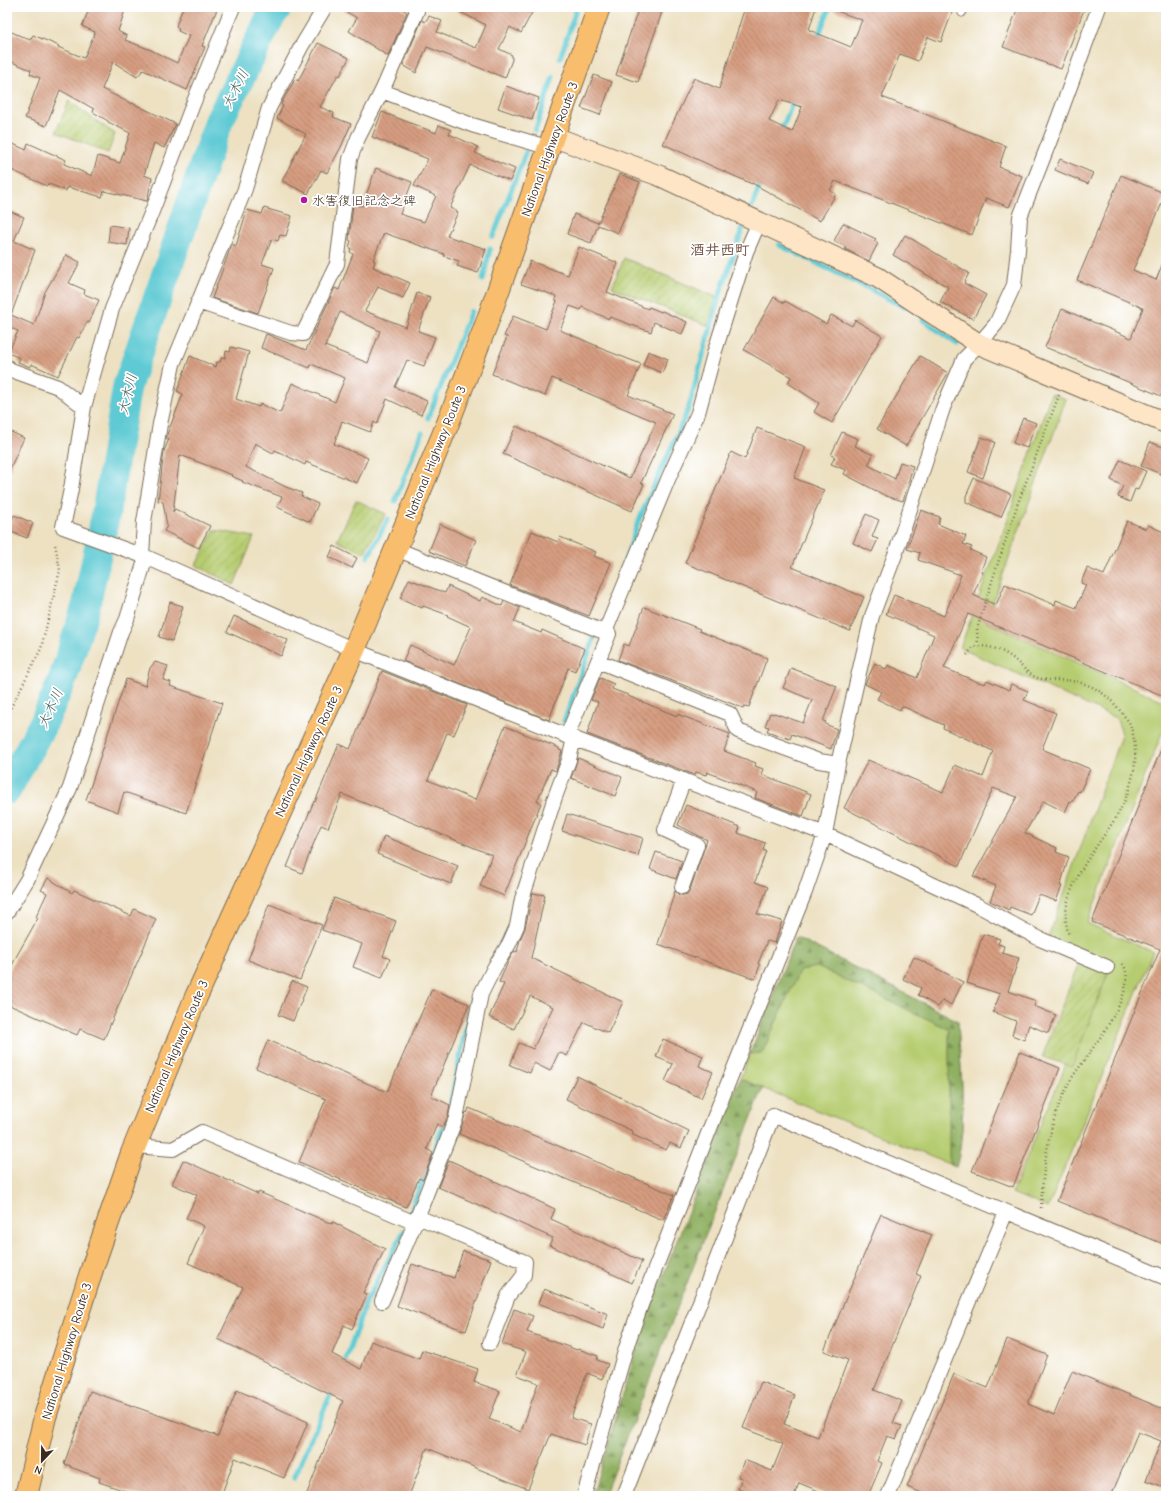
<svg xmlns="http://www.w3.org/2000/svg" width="1173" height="1503" viewBox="0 0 1173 1503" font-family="'Comic Neue','Klee One',sans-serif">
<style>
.green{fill:#b6cc70;stroke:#787b47}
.forest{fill:url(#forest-firs);stroke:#666d40}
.garden{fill:url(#garden-furrows);stroke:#787b47}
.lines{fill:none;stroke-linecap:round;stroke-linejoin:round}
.stream{stroke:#5ecad4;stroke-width:5}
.river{stroke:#5ecad4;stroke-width:29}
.building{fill:url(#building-back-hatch);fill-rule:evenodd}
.lane-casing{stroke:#796a57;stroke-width:9}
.street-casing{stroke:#796a57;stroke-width:16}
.secondary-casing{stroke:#796a57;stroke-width:22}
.highway-casing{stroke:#796a57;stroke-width:24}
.path{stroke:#796a57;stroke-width:2.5;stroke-dasharray:1 3;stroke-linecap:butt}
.lane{stroke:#fff;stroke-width:7}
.street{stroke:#fff;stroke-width:14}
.secondary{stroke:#fde5c5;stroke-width:20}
.highway{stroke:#f9be6d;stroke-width:22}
.poi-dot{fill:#b5179e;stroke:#fff;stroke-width:1.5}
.labels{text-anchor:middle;stroke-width:3.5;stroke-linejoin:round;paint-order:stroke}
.street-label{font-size:13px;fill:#3b2a1e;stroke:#fff}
.poi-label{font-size:13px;fill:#3b2a1e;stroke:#fff;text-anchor:start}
.water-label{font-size:14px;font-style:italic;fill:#47625e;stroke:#fff}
.quarter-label{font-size:15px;font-weight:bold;fill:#715241;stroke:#fff}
</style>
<defs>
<pattern id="forest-firs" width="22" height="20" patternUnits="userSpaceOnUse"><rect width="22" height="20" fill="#90b062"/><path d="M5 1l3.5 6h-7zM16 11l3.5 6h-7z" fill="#778f50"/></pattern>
<pattern id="garden-furrows" width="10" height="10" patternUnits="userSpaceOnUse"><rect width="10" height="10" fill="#b6cc70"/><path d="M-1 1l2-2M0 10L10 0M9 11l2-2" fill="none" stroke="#9daf61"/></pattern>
<pattern id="building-back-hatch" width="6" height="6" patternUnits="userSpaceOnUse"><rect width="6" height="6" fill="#d69d81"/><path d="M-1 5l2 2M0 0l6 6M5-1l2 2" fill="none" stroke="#af8069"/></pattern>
</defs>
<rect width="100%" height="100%" fill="#fff"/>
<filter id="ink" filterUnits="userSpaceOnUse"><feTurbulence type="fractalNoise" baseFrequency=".025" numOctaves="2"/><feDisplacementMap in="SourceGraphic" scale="8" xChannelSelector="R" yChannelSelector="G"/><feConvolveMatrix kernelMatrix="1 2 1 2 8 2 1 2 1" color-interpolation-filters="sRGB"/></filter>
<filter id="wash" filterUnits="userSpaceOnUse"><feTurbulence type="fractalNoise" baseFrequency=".012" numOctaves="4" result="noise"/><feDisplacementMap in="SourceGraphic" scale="16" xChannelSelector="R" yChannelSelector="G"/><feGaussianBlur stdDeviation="0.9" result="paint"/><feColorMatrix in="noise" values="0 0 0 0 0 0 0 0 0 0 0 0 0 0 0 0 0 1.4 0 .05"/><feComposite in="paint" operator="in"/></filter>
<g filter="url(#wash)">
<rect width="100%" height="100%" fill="#ede1c2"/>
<!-- green -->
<path class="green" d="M 1051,394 L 1066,399 L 986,622 L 1166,702 L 1164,728 L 1087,923 L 1153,952 L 1048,1208 L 1012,1193 L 1066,1064 L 1072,1065 L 1111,965 L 1048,938 L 1122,733 L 1116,718 L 960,648 L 1006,524 Z
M 796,937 L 958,1021 C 960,1065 968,1126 956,1167 L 740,1079 Z"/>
<!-- forest -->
<path class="forest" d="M 796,937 L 958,1021 C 960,1065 968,1126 956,1167 L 949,1164 L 949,1029 L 817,967 L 800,970 L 762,1053 L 750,1054 Z
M 740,1079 L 763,1088 L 604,1496 L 592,1496 L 644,1325 Z"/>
<!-- garden -->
<path class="garden" d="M 69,101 L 115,134 L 108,153 L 56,132 Z
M 624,258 L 716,297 L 709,326 L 612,287 Z
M 356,500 L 386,514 L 364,553 L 337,541 Z
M 214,530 L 254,537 L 234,585 L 196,565 Z
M 1080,960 L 1108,973 L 1072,1066 L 1042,1057 Z"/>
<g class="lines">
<!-- stream -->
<path class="stream" d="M 817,39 L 830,7
M 560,58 L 577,7
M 535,131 L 553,77
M 780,134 L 794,99
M 752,206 L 761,182
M 493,237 L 526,152
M 779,245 L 864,286 L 904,307
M 483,280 L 490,249
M 923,320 L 957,344
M 428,418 L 471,311
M 395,501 L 422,433
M 368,557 L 388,519
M 618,583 L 638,522 L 688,410 L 719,297 L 743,227
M 564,721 L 594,638
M 558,770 L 564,751
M 495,954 L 508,932
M 449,1110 L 472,999 L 476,990
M 411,1211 L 445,1122
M 343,1367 L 367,1300 L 404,1231
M 294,1478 L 333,1389"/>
<!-- river -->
<path class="river" d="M 7,790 L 44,722 L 62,681 L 86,606 L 105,518 L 127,386 L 219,121 L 270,18 L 278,7"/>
</g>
<g id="blocks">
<!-- building -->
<path class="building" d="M 90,7 L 126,7 L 118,31 L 127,36 L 125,40 L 151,50 L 177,63 L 189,36 L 178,31 L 179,28 L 176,26 L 183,7 L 218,7 L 202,46 L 205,47 L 187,90 L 143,70 L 137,77 L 113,62 L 102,89 L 132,104 L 132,103 L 176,124 L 164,148 L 154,143 L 144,175 L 152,178 L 147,201 L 104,191 L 102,197 L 67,187 L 66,191 L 49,184 L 47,186 L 7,168 L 7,141 L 26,150 L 28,143 L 66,160 L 64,164 L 92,176 L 98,156 L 120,163 L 130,133 L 108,122 L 108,121 L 93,112 L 94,109 L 60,90 L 46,126 L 25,118 L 40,78 L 30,74 L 31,70 L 7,60 L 7,30 L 30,40 L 33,35 L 59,46 L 58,47 L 84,58 L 95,32 L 82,26 Z
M 338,7 L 399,7 L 407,12 L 388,56 L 349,31 L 357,18 Z
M 450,7 L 535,7 L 521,33 L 510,27 L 499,49 L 512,55 L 512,60 L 505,78 L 427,47 L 416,73 L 403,65 L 422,20 L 425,22 L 429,16 L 442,21 L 437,32 L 476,48 L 486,25 Z
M 639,7 L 646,7 L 662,12 L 638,82 L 616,75 Z
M 745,7 L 816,7 L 809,30 L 851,47 L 862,20 L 831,9 L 832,7 L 954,7 L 941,42 L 928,37 L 918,61 L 900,54 L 882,97 L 1006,146 L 999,167 L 1022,176 L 1009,207 L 986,198 L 972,235 L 835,181 L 830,191 L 836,194 L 820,221 L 752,183 L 752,184 L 663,144 L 694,78 L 719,89 ZM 779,100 L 802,107 L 792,132 L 769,121 Z
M 1018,7 L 1085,7 L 1061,69 L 1003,47 Z
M 318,43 L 349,58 L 340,76 L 338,75 L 320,107 L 334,113 L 333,117 L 351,124 L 341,147 L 327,173 L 321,170 L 308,194 L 282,181 L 306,134 L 277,118 L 283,106 L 281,104 L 295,79 L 298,81 Z
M 594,75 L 612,82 L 600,115 L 581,108 Z
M 506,86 L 539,98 L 532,120 L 498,108 Z
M 382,112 L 436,133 L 439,125 L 451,130 L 449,134 L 478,147 L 475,153 L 515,169 L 510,181 L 470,165 L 450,208 L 458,212 L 447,236 L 486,249 L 478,273 L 457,266 L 459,261 L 444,256 L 444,254 L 384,233 L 373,260 L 375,261 L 373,267 L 410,283 L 403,298 L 378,287 L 365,311 L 406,327 L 417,293 L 430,297 L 418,331 L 435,337 L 424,366 L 407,360 L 395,387 L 427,401 L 421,415 L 387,399 L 377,424 L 374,422 L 370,432 L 342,421 L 334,444 L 368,458 L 357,483 L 306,462 L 305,465 L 275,450 L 273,453 L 255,443 L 246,467 L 286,487 L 302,493 L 301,496 L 318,504 L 310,522 L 277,507 L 282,497 L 242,482 L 243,481 L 231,476 L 232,475 L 180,455 L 173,512 L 175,509 L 210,526 L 199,548 L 164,531 L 167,526 L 163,502 L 158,501 L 164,451 L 169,439 L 166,439 L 166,437 L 183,394 L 177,391 L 190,356 L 216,367 L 217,362 L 220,362 L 222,357 L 225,358 L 226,351 L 230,352 L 231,347 L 249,352 L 236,399 L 259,407 L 260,404 L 280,413 L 292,383 L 335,402 L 345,378 L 311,364 L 310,368 L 261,348 L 266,334 L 306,350 L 335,288 L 339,290 L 353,254 L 350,252 L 351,248 L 349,247 L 351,241 L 349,240 L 353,204 L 362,206 L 376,168 L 412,182 L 400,214 L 424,222 L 436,196 L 414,186 L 428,159 L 372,137 ZM 340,312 L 380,331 L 368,363 L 325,346 Z
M 1060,159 L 1093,173 L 1088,184 L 1055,170 Z
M 620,174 L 640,182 L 618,233 L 598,225 L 591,243 L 567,234 L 574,214 L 598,223 Z
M 1121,175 L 1166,194 L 1133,270 L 1156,280 L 1166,255 L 1166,398 L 1045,347 L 1062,309 L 1131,338 L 1143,308 L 1077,280 Z
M 264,208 L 292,216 L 286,236 L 280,235 L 278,241 L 272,239 L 262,264 L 274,268 L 258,313 L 212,298 L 232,244 L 236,246 L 247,210 L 262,214 Z
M 7,210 L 24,217 L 14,241 L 35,250 L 11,315 L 34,325 L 45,292 L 66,255 L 80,262 L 69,283 L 85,290 L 84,294 L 99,300 L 89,323 L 87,322 L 79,338 L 77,337 L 58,376 L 31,364 L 30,367 L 18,362 L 20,358 L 8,353 L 18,331 L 7,327 Z
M 843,223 L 876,239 L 874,241 L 878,243 L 869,261 L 845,249 L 846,247 L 834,241 Z
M 110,225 L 129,228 L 127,245 L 108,242 Z
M 905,235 L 969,273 L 964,283 L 986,295 L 973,319 L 940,302 L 948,287 L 893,255 Z
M 579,247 L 618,263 L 607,292 L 648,309 L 649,307 L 661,312 L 662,311 L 687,322 L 682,334 L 654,322 L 651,332 L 610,317 L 609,319 L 582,307 L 581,310 L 570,306 L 560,330 L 597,346 L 597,347 L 641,364 L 628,395 L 673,414 L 641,483 L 644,484 L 632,511 L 503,454 L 516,426 L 630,478 L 656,422 L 552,378 L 545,396 L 492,374 L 507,337 L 504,336 L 513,316 L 546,329 L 557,301 L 555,300 L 556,296 L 521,284 L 530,261 L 568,275 Z
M 774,297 L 784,303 L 785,301 L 826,324 L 831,315 L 852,326 L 855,320 L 882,336 L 832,423 L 814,412 L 819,403 L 788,383 L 791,377 L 744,350 Z
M 648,351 L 668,359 L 662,373 L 643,365 Z
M 920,356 L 948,373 L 906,446 L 877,429 Z
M 1023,418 L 1036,423 L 1027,448 L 1013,443 Z
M 757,428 L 806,447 L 794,478 L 824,490 L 792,567 L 864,597 L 850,631 L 685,563 L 731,452 L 745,459 Z
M 7,430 L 24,438 L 7,475 Z
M 842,432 L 858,439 L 855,446 L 873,455 L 868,465 L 895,479 L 900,462 L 913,466 L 903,501 L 886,496 L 844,474 L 846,470 L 831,464 L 835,457 L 831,455 Z
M 981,437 L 995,442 L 983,478 L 968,472 Z
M 1150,442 L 1166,448 L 1166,476 L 1141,466 Z
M 1120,460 L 1146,471 L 1138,490 L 1135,489 L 1130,502 L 1118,497 L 1123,486 L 1111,480 Z
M 974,478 L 1011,494 L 1001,517 L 966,502 L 966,496 Z
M 921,510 L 940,517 L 938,524 L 966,536 L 963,544 L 972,547 L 970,550 L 986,557 L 981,571 L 983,572 L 973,595 L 996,605 L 1005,584 L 1055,605 L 1056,600 L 1076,608 L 1086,585 L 1081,583 L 1087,568 L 1104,575 L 1127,521 L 1146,529 L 1148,525 L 1166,533 L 1166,697 L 968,614 L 944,668 L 978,682 L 985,684 L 987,680 L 1009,690 L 1011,684 L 1028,691 L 1024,700 L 1056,713 L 1042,749 L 1090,769 L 1080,792 L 1078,791 L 1072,802 L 1070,801 L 1065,812 L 1043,801 L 1025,833 L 1057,848 L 1056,852 L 1069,857 L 1060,886 L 1062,886 L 1056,901 L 1039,895 L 1031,915 L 1010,907 L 1009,910 L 990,901 L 996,886 L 973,876 L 1017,797 L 993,788 L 959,866 L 844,808 L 868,760 L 943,792 L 955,765 L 983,777 L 993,751 L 943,728 L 944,725 L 902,706 L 900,710 L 877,699 L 881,692 L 865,684 L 875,663 L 886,669 L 888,665 L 917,678 L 934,635 L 886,614 L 894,595 L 944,616 L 961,575 L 918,560 L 920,553 L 907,549 Z
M 866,514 L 879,520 L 872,537 L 878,539 L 872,552 L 853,543 Z
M 14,515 L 33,523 L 27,538 L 11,532 L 12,530 L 8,528 Z
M 440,524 L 476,540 L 465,566 L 429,551 Z
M 532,531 L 558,542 L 560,537 L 596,552 L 594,556 L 611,563 L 589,616 L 510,585 Z
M 334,546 L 357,558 L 352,568 L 329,557 Z
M 409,579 L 445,593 L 448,586 L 480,601 L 482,597 L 502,606 L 504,601 L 520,608 L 514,622 L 541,633 L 542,630 L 585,649 L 575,671 L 568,668 L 549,720 L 403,661 L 410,645 L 454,665 L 471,627 L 447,616 L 448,615 L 423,606 L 422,608 L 400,598 Z
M 170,602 L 183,606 L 172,641 L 159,637 Z
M 644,607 L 700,629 L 699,631 L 767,658 L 749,707 L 744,706 L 743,708 L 618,660 L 624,644 L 629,646 Z
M 234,616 L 288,640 L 281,656 L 227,632 Z
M 155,662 L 168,666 L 163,680 L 171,682 L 170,686 L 222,703 L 186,813 L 124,792 L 118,812 L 86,800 L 126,679 L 145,686 L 150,668 Z
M 791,668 L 837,686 L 823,721 L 826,722 L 825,724 L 837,729 L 831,749 L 792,734 L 790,739 L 767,731 L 769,727 L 765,726 L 770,713 L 773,714 L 774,713 L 803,723 L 812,700 L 783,688 Z
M 382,671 L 467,705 L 454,735 L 447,733 L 428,780 L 475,800 L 505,726 L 559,748 L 559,750 L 562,751 L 556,771 L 551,769 L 537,801 L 541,803 L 504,896 L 480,886 L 492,855 L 342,794 L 328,828 L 321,825 L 302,873 L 287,867 L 314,801 L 315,802 L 339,744 L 350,749 Z
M 600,678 L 614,684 L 612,689 L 628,695 L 628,696 L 677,716 L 677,714 L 730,734 L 724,751 L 756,763 L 755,766 L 763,769 L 761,774 L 811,794 L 803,816 L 755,798 L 757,792 L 707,772 L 706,775 L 696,772 L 695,775 L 587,734 L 598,702 L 591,700 Z
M 1165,739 L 1166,740 L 1166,1245 L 1057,1201 L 1160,949 L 1092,922 Z
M 578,758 L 622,777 L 615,796 L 571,778 Z
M 686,805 L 740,827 L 738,833 L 765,843 L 763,850 L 766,851 L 755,882 L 768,887 L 757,914 L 782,921 L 775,943 L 767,941 L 758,964 L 760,965 L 755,979 L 658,944 L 675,891 L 679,895 L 683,895 L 687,894 L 690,890 L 707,840 L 678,825 Z
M 567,814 L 643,838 L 638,856 L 562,831 Z
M 384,836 L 458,866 L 451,884 L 377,854 Z
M 656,852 L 682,861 L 676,879 L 650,869 Z
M 48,878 L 72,893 L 74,890 L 131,916 L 134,909 L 156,919 L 104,1039 L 80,1029 L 77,1035 L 7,1004 L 7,976 L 16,957 L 38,918 L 36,917 L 47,893 L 41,890 Z
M 533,893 L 545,895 L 531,958 L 623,1002 L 608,1033 L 584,1022 L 567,1056 L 559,1052 L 550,1071 L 534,1063 L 530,1073 L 510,1065 L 519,1043 L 533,1049 L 553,1007 L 530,996 L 514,1029 L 489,1017 L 504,984 L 499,982 L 510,958 L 515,951 L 517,952 L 520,940 L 525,928 Z
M 334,898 L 396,921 L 383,956 L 390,959 L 382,978 L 353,967 L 362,944 L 322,930 Z
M 269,904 L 322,925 L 300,980 L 248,960 Z
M 983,934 L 1000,939 L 998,944 L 1004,946 L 1002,953 L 1019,958 L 1008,991 L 1036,1001 L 1034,1006 L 1056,1015 L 1048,1033 L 1029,1025 L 1024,1040 L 1012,1035 L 1016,1021 L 993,1012 L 1000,994 L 967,983 Z
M 914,957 L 963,982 L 951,1005 L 943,1000 L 938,1007 L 918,995 L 921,988 L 903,979 Z
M 292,981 L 307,987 L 293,1021 L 278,1015 Z
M 432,989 L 469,1004 L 431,1096 L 450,1105 L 448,1116 L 443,1127 L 437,1124 L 427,1149 L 433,1153 L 423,1180 L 419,1178 L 406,1207 L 299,1162 L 326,1099 L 256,1068 L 268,1040 L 387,1092 Z
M 663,1039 L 703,1056 L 699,1066 L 713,1072 L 701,1098 L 665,1081 L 673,1064 L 656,1057 Z
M 1020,1052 L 1060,1068 L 1013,1187 L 972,1171 Z
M 577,1076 L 689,1131 L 681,1148 L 670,1143 L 666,1150 L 631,1134 L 632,1131 L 566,1099 Z
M 469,1108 L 674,1195 L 663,1220 L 459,1134 L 466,1112 L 467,1113 Z
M 183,1160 L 258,1194 L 259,1192 L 332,1224 L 333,1222 L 385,1249 L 363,1293 L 367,1294 L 352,1329 L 344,1325 L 332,1354 L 361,1369 L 371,1341 L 419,1359 L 422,1350 L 478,1369 L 474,1382 L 500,1391 L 489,1419 L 521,1432 L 538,1383 L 517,1375 L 526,1352 L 502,1344 L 514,1309 L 533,1316 L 527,1332 L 577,1350 L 578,1349 L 598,1356 L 597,1360 L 608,1364 L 602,1379 L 587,1373 L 571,1418 L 591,1424 L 585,1445 L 551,1434 L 528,1489 L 427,1448 L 409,1496 L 306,1496 L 343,1401 L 218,1339 L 243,1287 L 188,1263 L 204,1226 L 186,1218 L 197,1195 L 172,1184 Z
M 449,1160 L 555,1209 L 551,1219 L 642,1261 L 632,1283 L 549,1245 L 553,1238 L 438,1187 Z
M 881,1214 L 932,1235 L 916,1274 L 921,1276 L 874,1390 L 902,1401 L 893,1423 L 902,1426 L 896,1439 L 887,1436 L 877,1461 L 882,1463 L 868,1496 L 831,1496 L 799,1483 L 794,1496 L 755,1496 L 738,1489 L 742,1478 L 738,1477 L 744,1460 L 772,1471 L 783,1444 L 743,1428 L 761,1382 L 795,1395 L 784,1424 L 818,1437 L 848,1360 L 824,1351 Z
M 463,1251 L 491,1260 L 466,1331 L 397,1306 L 412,1264 L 454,1278 Z
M 544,1289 L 608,1314 L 603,1329 L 538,1303 Z
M 1007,1339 L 1047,1355 L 1028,1404 L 1054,1415 L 1072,1371 L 1166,1410 L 1166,1488 L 1146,1480 L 1161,1441 L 1138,1432 L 1111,1496 L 929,1496 L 907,1487 L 954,1374 L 988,1388 Z
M 237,1390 L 308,1422 L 284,1478 L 235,1458 L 221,1496 L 140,1496 L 99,1482 L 100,1478 L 70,1467 L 71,1466 L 64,1464 L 90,1391 L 218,1436 Z"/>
</g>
</g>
<g filter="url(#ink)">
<use href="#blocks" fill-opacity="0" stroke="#796a57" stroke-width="1"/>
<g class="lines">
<!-- lane casing -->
<g class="lane-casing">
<path id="lane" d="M 962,13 L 965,7"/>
</g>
<!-- street casing -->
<g class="street-casing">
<path id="street" d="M 233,7 L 193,104 L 153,209 L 112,309 L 84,407 L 71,489 L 63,527 L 146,557 L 354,650 L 567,736 L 825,834 L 979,906 L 1040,939 L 1107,967
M 382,91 L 472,125 L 550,148
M 198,302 L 291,333 L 303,334 L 337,264 L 350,159 L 358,138 L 382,91 L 417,11 L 415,7
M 7,367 L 11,370 L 58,387 L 84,407
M 396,549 L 609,634 L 567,736
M 142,555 L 144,522 L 160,424 L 173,364 L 245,189 L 269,108 L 301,47 L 325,7
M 605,632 L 669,477 L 698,413 L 714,354 L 746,252 L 759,222
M 598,661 L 730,714 L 738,731 L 819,761 L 838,764
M 682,887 L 697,845 L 665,830 L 684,780
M 7,912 L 27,880 L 70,788 L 121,632 L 127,619 L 146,557
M 135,1146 L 173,1149 L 202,1132 L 415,1223 L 382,1301
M 418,1217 L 525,1262 L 524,1275 L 508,1296 L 490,1343
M 415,1223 L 456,1118 L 481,994 L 494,968 L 509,944 L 517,926 L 522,899 L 555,797 L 569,760 L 574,738
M 584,1496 L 626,1348 L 641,1305 L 718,1108 L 805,892 L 825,834 L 838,764 L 872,616 L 896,552 L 943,408 L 964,359 L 979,344 L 996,324 L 1014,285 L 1018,250 L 1020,217 L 1054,130 L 1099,7
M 624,1496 L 773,1115 L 1166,1278
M 888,1496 L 1006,1212"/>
</g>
<!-- secondary casing -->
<g class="secondary-casing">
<path id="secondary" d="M 554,137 L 660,176 L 877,277 L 979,344 L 1166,423"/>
</g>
<!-- highway casing -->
<g class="highway-casing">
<path id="highway" d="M 26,1496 L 45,1417 L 93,1266 L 132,1153 L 196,997 L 354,650 L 448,423 L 486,325 L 599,7"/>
</g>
<!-- path -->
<path class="path" d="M 978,646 L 977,629 L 994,575 L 1018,503 L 1059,395
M 967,655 L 973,647 C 987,644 1004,650 1015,660 C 1021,665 1026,672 1033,676 C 1045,682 1060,679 1072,681 C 1094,684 1109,696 1122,713 C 1124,716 1127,719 1129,722 C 1134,734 1136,749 1135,761 C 1134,776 1127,798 1120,810 C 1101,846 1053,892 1069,935
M 7,715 L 41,649 L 60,570 L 55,544
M 1041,1208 C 1043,1171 1047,1134 1061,1100 C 1064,1094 1067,1087 1070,1081 C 1085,1056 1143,990 1122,963"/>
<!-- lane -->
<use href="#lane" class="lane"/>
<!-- street -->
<use href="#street" class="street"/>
<!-- secondary -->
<use href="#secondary" class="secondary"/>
<!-- highway -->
<use href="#highway" class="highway"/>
</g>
</g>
<!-- markers -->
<circle class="poi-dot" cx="304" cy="200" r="4"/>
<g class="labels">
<!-- street labels -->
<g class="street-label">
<text transform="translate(549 149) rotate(-70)" y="5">National Highway Route 3</text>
<text transform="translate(435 452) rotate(-68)" y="5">National Highway Route 3</text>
<text transform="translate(308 751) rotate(-65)" y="5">National Highway Route 3</text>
<text transform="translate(176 1046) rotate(-67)" y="5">National Highway Route 3</text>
<text transform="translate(66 1351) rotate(-73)" y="5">National Highway Route 3</text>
</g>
<!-- poi labels -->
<g class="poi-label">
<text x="312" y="205">水害復旧記念之碑</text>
</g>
<!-- water labels -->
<g class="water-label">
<text transform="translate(235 89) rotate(-63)" y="5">大木川</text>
<text transform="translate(127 394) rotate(-76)" y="5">大木川</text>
<text transform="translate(50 708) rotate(-66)" y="5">大木川</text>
</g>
<!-- quarter labels -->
<g class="quarter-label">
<text x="720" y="255">酒井西町</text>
</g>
</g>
<!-- margin -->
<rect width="1173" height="1503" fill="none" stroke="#fff" stroke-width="24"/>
<!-- north arrow -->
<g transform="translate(42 1461) rotate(202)" stroke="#ffffff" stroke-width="3" paint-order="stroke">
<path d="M0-3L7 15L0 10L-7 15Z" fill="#3b2a1e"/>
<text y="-6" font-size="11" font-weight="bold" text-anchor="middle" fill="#3b2a1e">N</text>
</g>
</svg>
